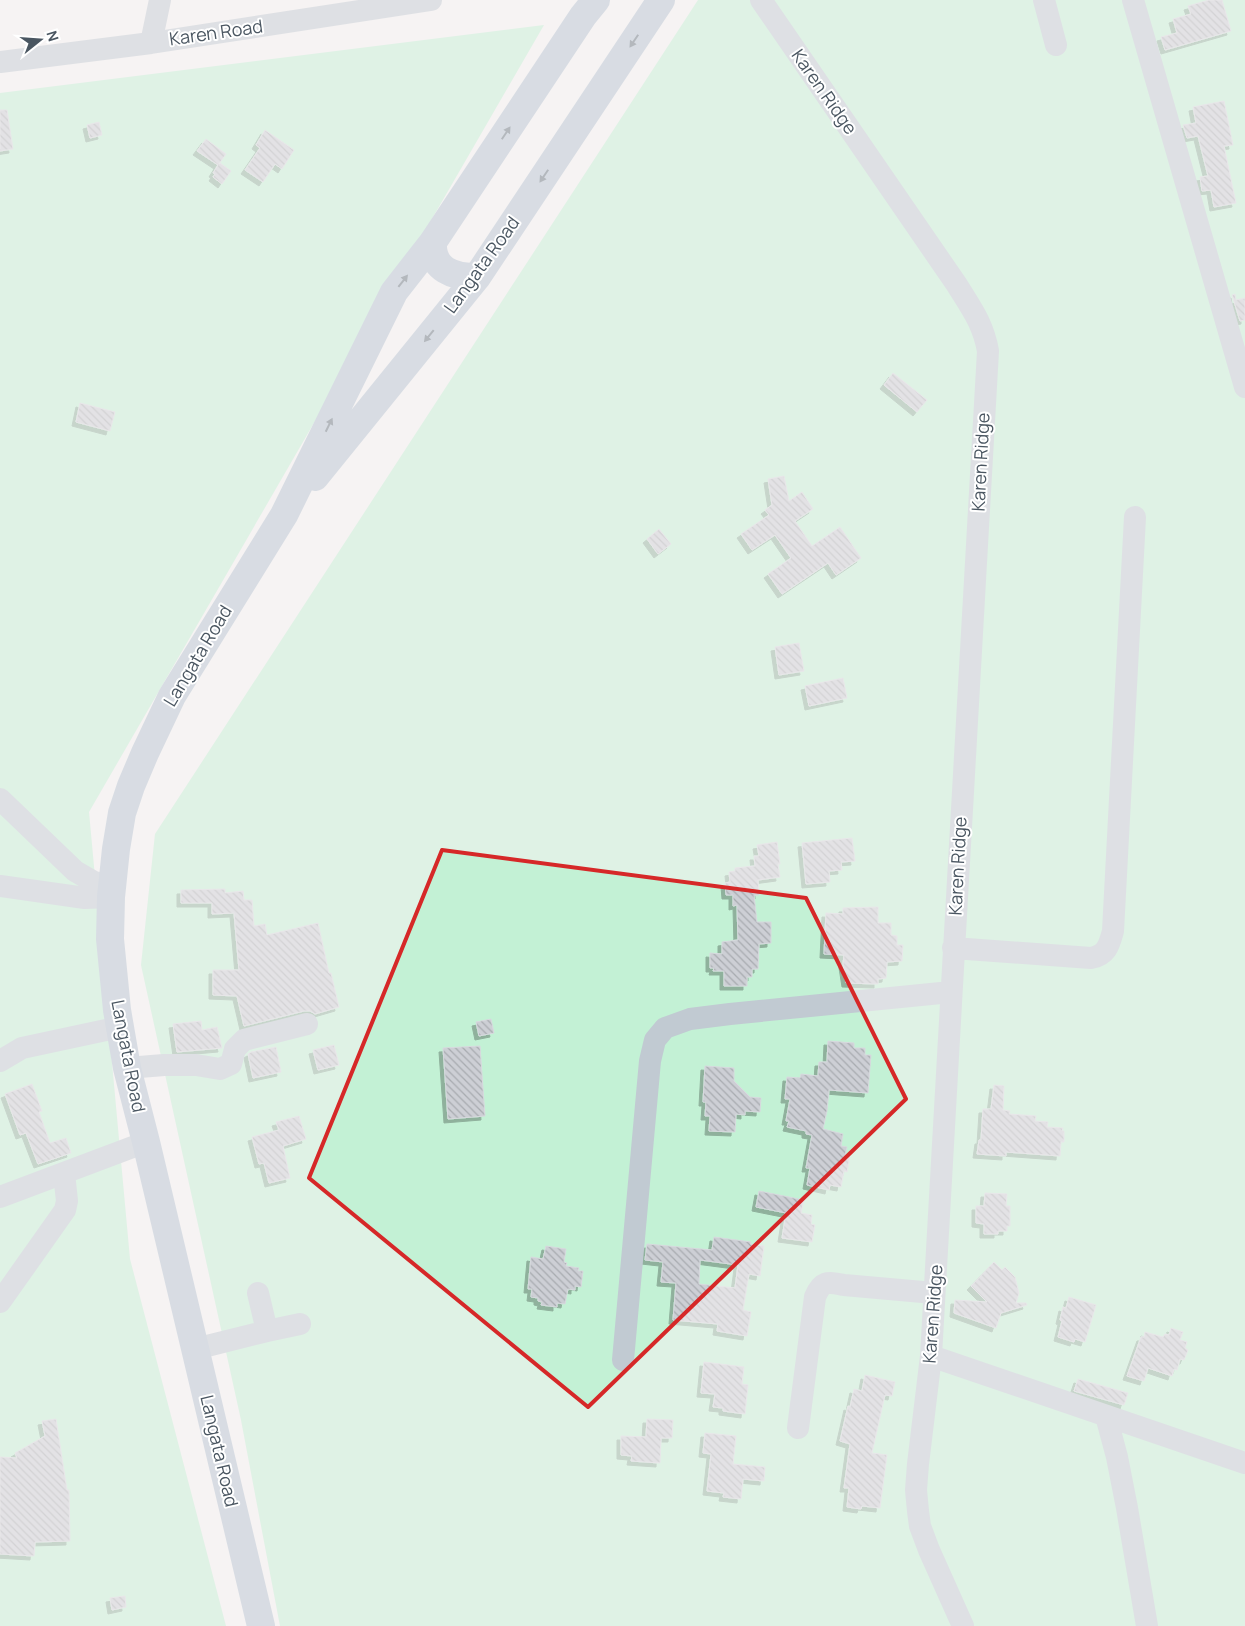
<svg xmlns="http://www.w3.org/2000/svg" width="1245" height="1626" viewBox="0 0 1245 1626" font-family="Manrope,sans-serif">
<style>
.garden{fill:#c3f1d5}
.building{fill:url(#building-back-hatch);stroke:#d7d9de;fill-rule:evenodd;filter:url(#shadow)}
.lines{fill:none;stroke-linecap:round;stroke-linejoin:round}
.minor{stroke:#c1cad2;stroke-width:22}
.major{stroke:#b3c2d1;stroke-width:28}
.oneway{fill:#64717d}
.marked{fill:none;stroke:#d62828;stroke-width:4;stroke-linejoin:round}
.labels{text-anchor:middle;stroke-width:4;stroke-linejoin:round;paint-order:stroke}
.street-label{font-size:18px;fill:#4a5661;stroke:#fff}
</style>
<defs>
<pattern id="building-back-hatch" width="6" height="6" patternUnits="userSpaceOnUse" patternTransform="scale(1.25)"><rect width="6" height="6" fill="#cdcfd5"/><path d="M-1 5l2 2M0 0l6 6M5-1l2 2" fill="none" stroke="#a8abb0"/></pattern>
<filter id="shadow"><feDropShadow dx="-4" dy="4" stdDeviation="0" flood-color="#0004"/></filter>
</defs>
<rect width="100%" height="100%" fill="#f5f3f3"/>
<!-- garden -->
<path class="garden" d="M 698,0 L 1245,0 L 1245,1626 L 280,1626 L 241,1420 L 141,965 L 155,834 Z
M 544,25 L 89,812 L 130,1259 L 226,1626 L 0,1626 L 0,93 Z"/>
<!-- building -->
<path class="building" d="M 1209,0 L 1222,0 L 1231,31 L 1165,50 L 1161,37 L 1177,33 L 1173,19 L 1191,14 L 1188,6 Z
M 1224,101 L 1233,145 L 1224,146 L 1236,203 L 1214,207 L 1211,190 L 1202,191 L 1200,177 L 1208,176 L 1198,136 L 1187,138 L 1183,125 L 1196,123 L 1193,107 Z
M 0,110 L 7,110 L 13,149 L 0,151 Z
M 99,122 L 102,135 L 90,138 L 87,125 Z
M 265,130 L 294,150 L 282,169 L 275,164 L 263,182 L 245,170 L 260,148 L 256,145 Z
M 206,139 L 226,154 L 219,164 L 220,163 L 231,171 L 222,184 L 213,177 L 215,174 L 213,173 L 218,165 L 197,151 Z
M 1235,294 L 1236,300 L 1245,298 L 1245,320 L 1240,321 L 1232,295 Z
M 893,373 L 927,400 L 917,412 L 884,385 Z
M 80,403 L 115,412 L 110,431 L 76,422 Z
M 784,476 L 789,501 L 802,492 L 813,509 L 795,521 L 812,546 L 840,527 L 861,558 L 836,575 L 828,563 L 782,594 L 768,574 L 791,558 L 775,535 L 752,550 L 741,534 L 769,515 L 765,510 L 772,505 L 768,479 Z
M 659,529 L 671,544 L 658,554 L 647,539 Z
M 799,643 L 804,671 L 779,675 L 775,647 Z
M 843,678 L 847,698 L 809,706 L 805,686 Z
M 852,838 L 855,861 L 841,862 L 842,870 L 829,871 L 830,882 L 806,884 L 802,843 Z
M 777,842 L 780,864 L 778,864 L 780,877 L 758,880 L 759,895 L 754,895 L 757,922 L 771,922 L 771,943 L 759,944 L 758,969 L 752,969 L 752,977 L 747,977 L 747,986 L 724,986 L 724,971 L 713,971 L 714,968 L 710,968 L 710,953 L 722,954 L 722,942 L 738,940 L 737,905 L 733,906 L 733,895 L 726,895 L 725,883 L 730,882 L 729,872 L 735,871 L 735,868 L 755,866 L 754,856 L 759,856 L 757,845 Z
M 225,889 L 225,893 L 243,891 L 244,900 L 252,900 L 254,926 L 265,924 L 267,935 L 318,923 L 329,973 L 331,973 L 339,1007 L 315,1014 L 310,1011 L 304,1011 L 244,1026 L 237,996 L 213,995 L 213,970 L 239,970 L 234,913 L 212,914 L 212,903 L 181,903 L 181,890 Z
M 878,907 L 878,923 L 891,923 L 891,935 L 897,936 L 897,945 L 903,945 L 902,961 L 887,962 L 886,978 L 878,979 L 878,984 L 846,983 L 843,964 L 844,955 L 824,954 L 826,913 L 843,914 L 843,908 Z
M 491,1019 L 494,1033 L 479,1036 L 476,1022 Z
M 201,1021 L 202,1030 L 217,1027 L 222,1048 L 177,1052 L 173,1024 Z
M 828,1041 L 854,1043 L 854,1048 L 865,1048 L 865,1055 L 871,1055 L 868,1093 L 829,1090 L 827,1111 L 823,1129 L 843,1134 L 841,1146 L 847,1147 L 845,1156 L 850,1157 L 847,1172 L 844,1171 L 841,1187 L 830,1185 L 829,1190 L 807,1185 L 810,1168 L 806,1168 L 812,1135 L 806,1134 L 806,1131 L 787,1127 L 789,1121 L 786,1121 L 790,1099 L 785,1099 L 787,1077 L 800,1078 L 801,1074 L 818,1076 L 819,1062 L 827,1062 Z
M 334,1045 L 339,1065 L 318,1070 L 313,1050 Z
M 480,1046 L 485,1116 L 448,1119 L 443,1048 Z
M 276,1047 L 281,1072 L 253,1078 L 248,1054 L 251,1052 Z
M 705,1066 L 734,1068 L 734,1081 L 750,1097 L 761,1098 L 760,1112 L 745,1111 L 745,1115 L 736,1114 L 735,1132 L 709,1131 L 710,1116 L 705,1116 L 706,1102 L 703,1102 Z
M 32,1084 L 42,1111 L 39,1112 L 50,1143 L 66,1138 L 71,1153 L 38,1164 L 26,1133 L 20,1135 L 5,1094 Z
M 994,1085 L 1004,1086 L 1003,1110 L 1010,1111 L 1009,1114 L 1036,1116 L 1035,1121 L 1048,1122 L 1047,1127 L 1063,1128 L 1062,1131 L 1064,1131 L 1064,1142 L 1061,1142 L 1060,1156 L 1006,1152 L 1006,1156 L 977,1154 L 979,1140 L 981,1140 L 983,1109 L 991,1109 Z
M 299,1116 L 306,1139 L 283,1146 L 290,1178 L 269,1183 L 264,1163 L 259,1164 L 252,1137 L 279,1130 L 276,1122 Z
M 759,1191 L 804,1200 L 801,1213 L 812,1215 L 811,1224 L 815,1225 L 812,1242 L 782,1238 L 786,1213 L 756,1207 Z
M 985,1193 L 1007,1194 L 1006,1206 L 1010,1206 L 1010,1226 L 1007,1226 L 1007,1231 L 998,1231 L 998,1234 L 984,1234 L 984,1224 L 976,1223 L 976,1206 L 984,1206 Z
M 714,1237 L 751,1242 L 750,1244 L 764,1246 L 760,1276 L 749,1274 L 743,1310 L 751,1312 L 747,1336 L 717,1331 L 718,1324 L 673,1320 L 676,1283 L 661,1282 L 663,1262 L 645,1260 L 647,1244 L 712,1250 ZM 700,1260 L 738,1265 L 735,1288 L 699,1284 Z
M 546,1246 L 566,1249 L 564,1262 L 567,1263 L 566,1266 L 579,1268 L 578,1271 L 583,1271 L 581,1287 L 575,1286 L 575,1290 L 568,1289 L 565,1304 L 557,1303 L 557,1307 L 541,1305 L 542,1302 L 538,1301 L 538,1298 L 531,1297 L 532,1289 L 528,1289 L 531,1257 L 543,1259 Z
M 994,1262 L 1002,1270 L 1005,1267 L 1015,1277 L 1019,1293 L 1016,1303 L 1026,1303 L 1027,1305 L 1001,1313 L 996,1328 L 954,1313 L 955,1300 L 987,1302 L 971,1286 Z
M 1069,1297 L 1096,1305 L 1085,1342 L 1075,1339 L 1074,1342 L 1058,1337 L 1062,1321 L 1060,1320 L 1063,1307 L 1066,1308 Z
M 1171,1328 L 1183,1332 L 1180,1340 L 1187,1342 L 1185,1348 L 1188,1350 L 1184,1360 L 1180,1359 L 1177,1370 L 1174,1369 L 1172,1376 L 1148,1368 L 1144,1381 L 1127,1376 L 1141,1337 L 1144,1337 L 1145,1332 L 1163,1337 L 1165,1334 L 1169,1335 Z
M 704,1362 L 744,1367 L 742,1384 L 748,1385 L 745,1414 L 723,1411 L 723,1408 L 713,1407 L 715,1394 L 701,1393 Z
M 865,1375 L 895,1382 L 892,1396 L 885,1395 L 872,1453 L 887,1455 L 880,1508 L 862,1506 L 861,1509 L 847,1507 L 849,1488 L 844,1488 L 850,1444 L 840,1441 L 848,1406 L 850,1407 L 854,1389 L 862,1391 Z
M 1078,1379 L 1128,1393 L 1124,1405 L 1074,1391 Z
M 56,1419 L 67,1490 L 69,1490 L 70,1541 L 35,1542 L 34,1556 L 0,1554 L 0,1457 L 17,1458 L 15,1453 L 45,1436 L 42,1421 Z
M 647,1419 L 673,1420 L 672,1438 L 661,1438 L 660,1463 L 631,1461 L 632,1456 L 621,1455 L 621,1436 L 646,1437 Z
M 705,1433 L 736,1436 L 733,1464 L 765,1467 L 764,1481 L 743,1479 L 741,1499 L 723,1497 L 724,1493 L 707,1491 L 711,1454 L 703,1453 Z
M 125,1596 L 126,1607 L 112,1610 L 110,1598 Z"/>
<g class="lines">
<!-- minor -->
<path class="minor" d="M 761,0 L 957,285 C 971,308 983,323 988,351 L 931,1356 L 918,1464 L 916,1490 L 918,1511 L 920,1526 L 929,1550 L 963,1626
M 1044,0 L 1056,45
M 1133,0 L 1245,387
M 151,43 L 160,0
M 0,62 L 151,43 L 431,0
M 0,799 L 75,871 L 94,882 L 112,885
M 0,886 L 85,898 L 111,897
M 953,948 L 1091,958 C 1107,955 1109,945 1113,931 L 1135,517
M 0,1061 L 22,1048 L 120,1027
M 127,1068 L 164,1065 L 196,1065 L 220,1069 L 231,1064 L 235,1049 L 244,1040 L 307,1024
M 0,1197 L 146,1142
M 258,1293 L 267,1331 L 300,1324
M 0,1302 L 65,1210 L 67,1201 L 64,1173
M 195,1349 L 267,1331
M 931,1356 L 1245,1463
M 623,1360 L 650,1061 L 655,1040 L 665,1028 L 690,1019 L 730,1014 L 951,992
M 1106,1416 L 1117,1457 L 1127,1508 L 1147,1626
M 798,1428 L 815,1297 C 822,1280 828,1282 844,1285 L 934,1293"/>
<!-- major -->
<path class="major" d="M 433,242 C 431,270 454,277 477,277
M 315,477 L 477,277 L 661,0
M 261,1626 L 146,1142 L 127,1068 L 117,1010 L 110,939 L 111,897 L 116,849 L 122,813 L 131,786 L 145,753 L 172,696 L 284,515 L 394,292 L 433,242 L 583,16 L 596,0"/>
</g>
<!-- one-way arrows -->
<defs><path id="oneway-solid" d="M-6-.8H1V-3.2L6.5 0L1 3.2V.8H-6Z" transform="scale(1.25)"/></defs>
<g class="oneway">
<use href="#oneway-solid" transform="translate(634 41) rotate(124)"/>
<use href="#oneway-solid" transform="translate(506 133) rotate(-56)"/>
<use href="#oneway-solid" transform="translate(544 176) rotate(124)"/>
<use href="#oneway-solid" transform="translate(403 281) rotate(-52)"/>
<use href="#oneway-solid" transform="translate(429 336) rotate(129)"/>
<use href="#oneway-solid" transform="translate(329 425) rotate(-64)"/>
</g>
<!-- marked area -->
<path d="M0 0H1245V1626H0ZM 442,850 L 806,898 L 906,1099 L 588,1407 L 309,1178 Z" fill="#f5f3f3" fill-opacity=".55" fill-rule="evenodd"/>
<path class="marked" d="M 442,850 L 806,898 L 906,1099 L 588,1407 L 309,1178 Z"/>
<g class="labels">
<!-- street labels -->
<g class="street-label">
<text transform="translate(216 33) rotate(-8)" y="6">Karen Road</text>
<text transform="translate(824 92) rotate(55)" y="6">Karen Ridge</text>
<text transform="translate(482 265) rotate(-54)" y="6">Langata Road</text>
<text transform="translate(981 462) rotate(-87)" y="6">Karen Ridge</text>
<text transform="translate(198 656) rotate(-59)" y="6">Langata Road</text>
<text transform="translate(958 866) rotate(-87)" y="6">Karen Ridge</text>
<text transform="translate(128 1056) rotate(79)" y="6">Langata Road</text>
<text transform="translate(933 1314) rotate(-86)" y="6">Karen Ridge</text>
<text transform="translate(219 1451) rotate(77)" y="6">Langata Road</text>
</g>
</g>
<!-- north arrow -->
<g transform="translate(40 40) rotate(73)" stroke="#ffffff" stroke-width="4" paint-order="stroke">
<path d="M0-4L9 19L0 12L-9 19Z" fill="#4a5661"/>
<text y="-8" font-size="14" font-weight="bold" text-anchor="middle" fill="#4a5661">N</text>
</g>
</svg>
